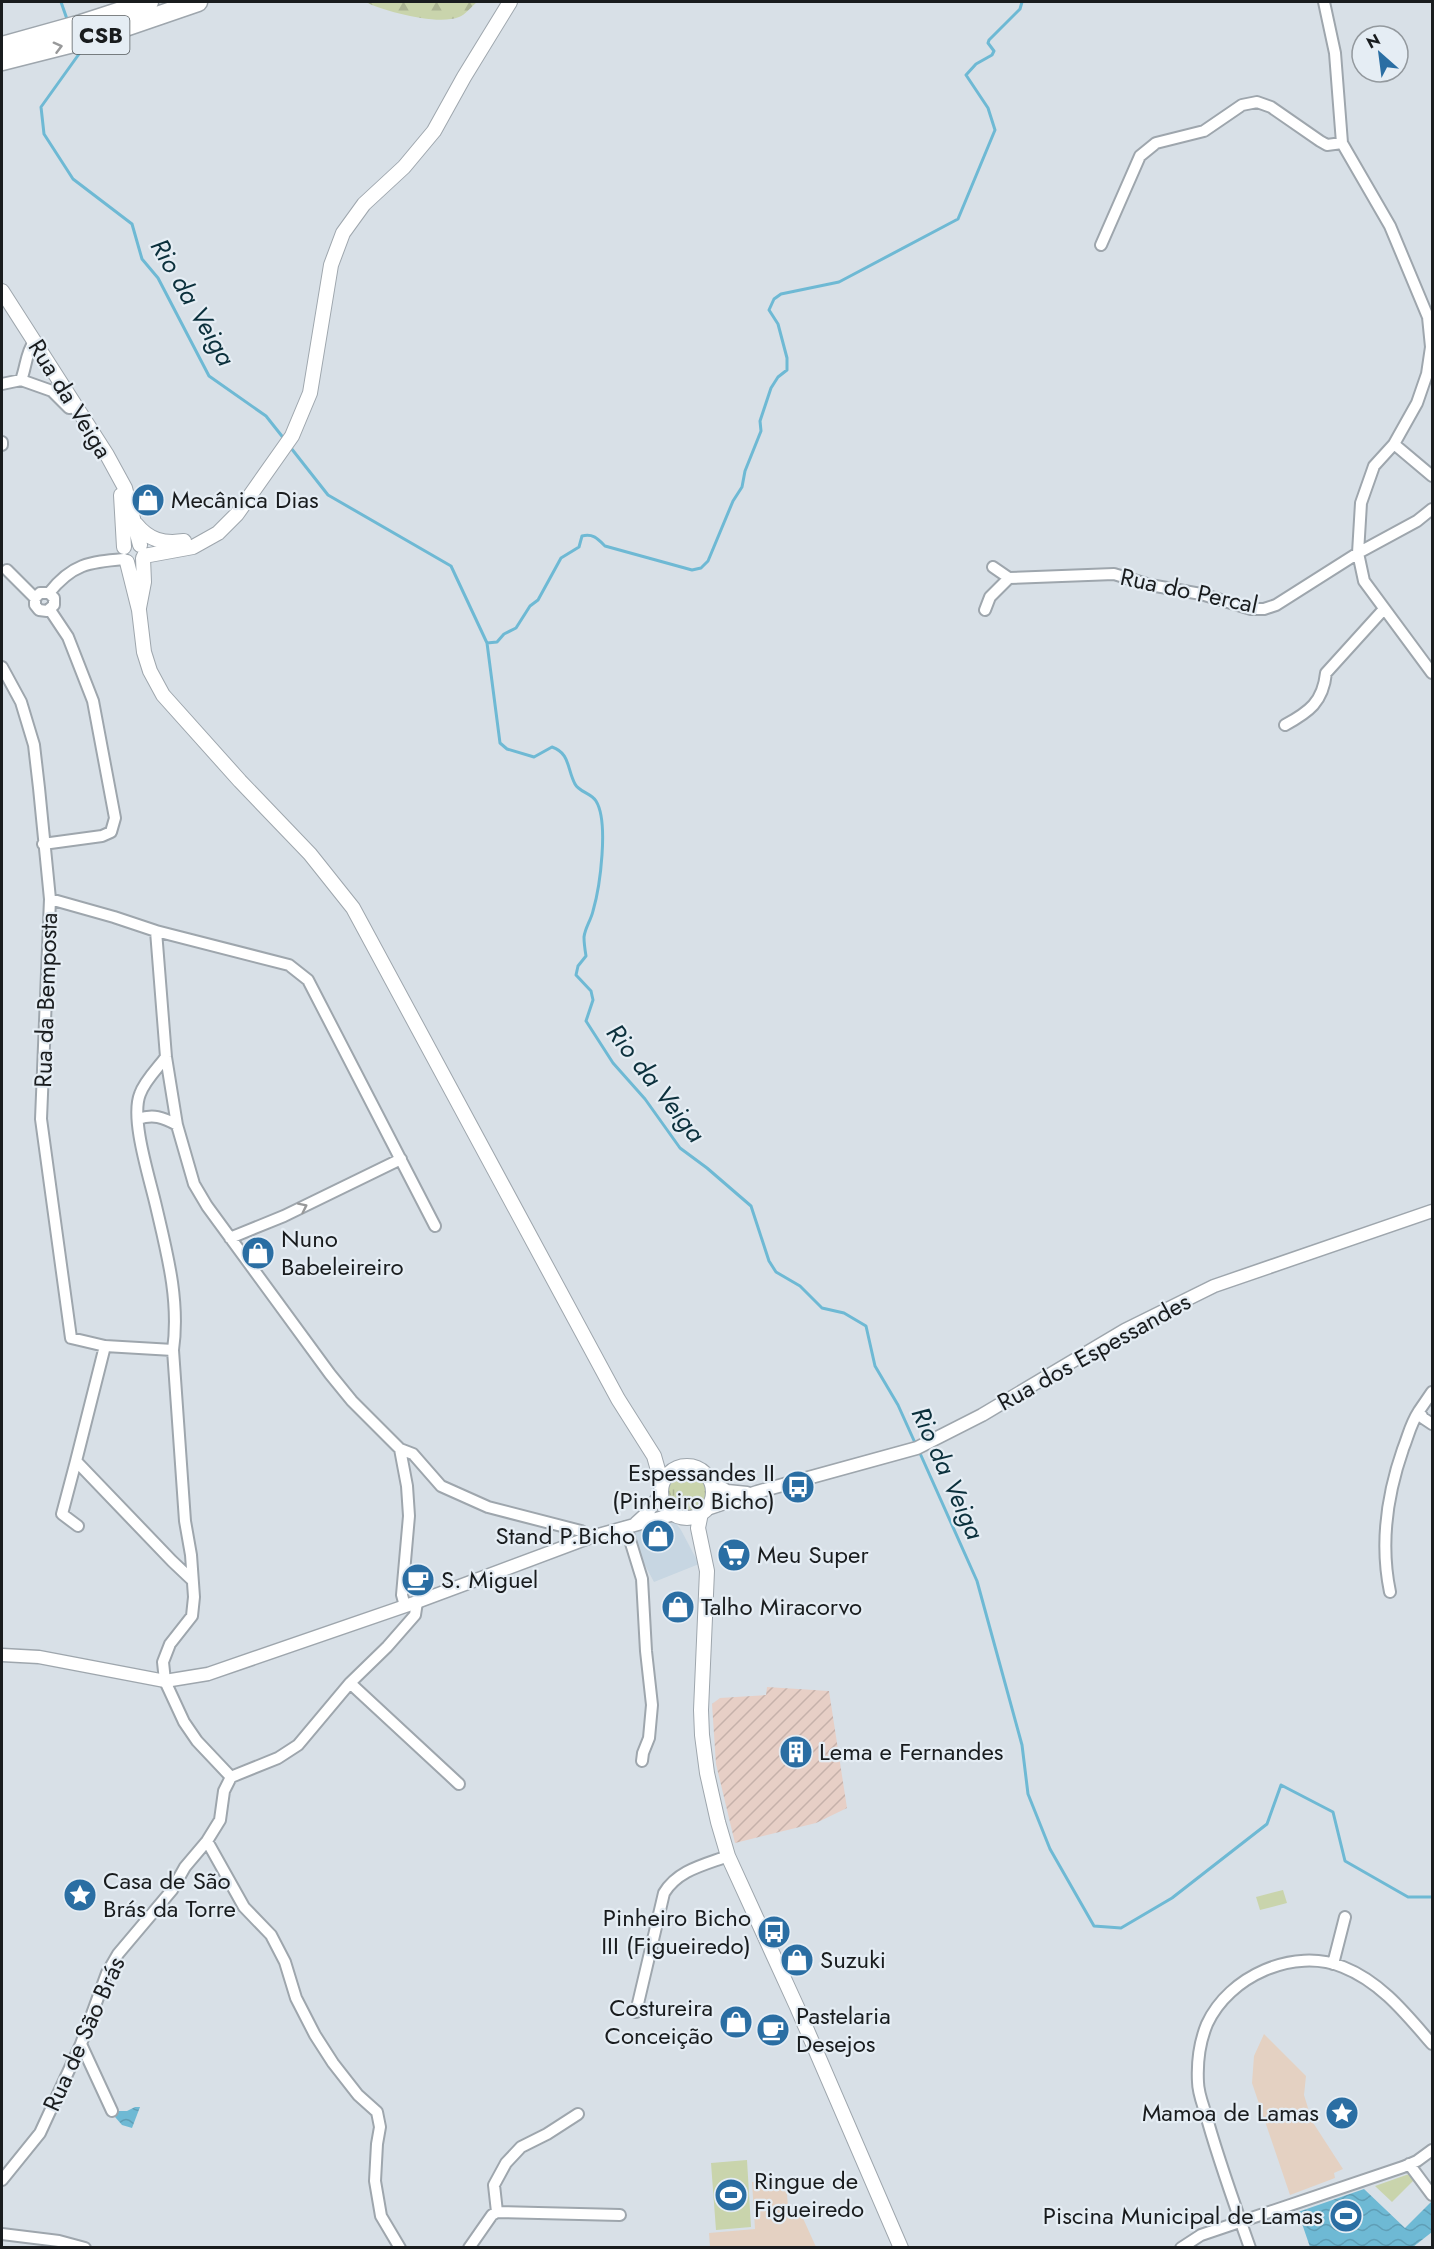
<svg xmlns="http://www.w3.org/2000/svg" width="1434" height="2249" viewBox="0 0 1434 2249" font-family="Jost,sans-serif">
<style>
.built{fill:#c7d6e2}
.industrial{fill:url(#industrial-furrows)}
.education{fill:#e4d1c2}
.grass{fill:url(#grass-tufts)}
.forest{fill:url(#forest-firs)}
.garden{fill:#c9d4ac}
.water{fill:url(#water-waves)}
.lines{fill:none;stroke-linecap:round;stroke-linejoin:round}
.stream{stroke:#6eb9d4;stroke-width:3}
.minor-casing{stroke:#9ea6ad;stroke-width:14}
.tertiary-casing{stroke:#9ea6ad;stroke-width:15}
.secondary-casing{stroke:#9ea6ad;stroke-width:16}
.motorway-casing{stroke:#9ea6ad;stroke-width:21}
.minor{stroke:#fff;stroke-width:10}
.tertiary{stroke:#fff;stroke-width:12}
.secondary{stroke:#fff;stroke-width:14}
.motorway{stroke:#fff;stroke-width:18}
.oneway{stroke:#98999a}
.labels{text-anchor:middle;stroke-width:4.5;stroke-linejoin:round;paint-order:stroke}
.shield{fill:#e5edf4;stroke:#565b5e;stroke-width:1.5}
.shield-label{font-size:22px;font-weight:bold;fill:#191c1e}
.street-label{font-size:24px;fill:#191c1e;stroke:#e5edf4}
.poi-label{font-size:24px;fill:#191c1e;stroke:#e5edf4;text-anchor:start}
.water-label{font-size:26px;font-style:italic;fill:#0b303c;stroke:#e5edf4}
</style>
<defs>
<pattern id="industrial-furrows" width="10" height="10" patternUnits="userSpaceOnUse" patternTransform="scale(1.5)"><rect width="10" height="10" fill="#e7cfc6"/><path d="M-1 1l2-2M0 10L10 0M9 11l2-2" fill="none" stroke="#c6b1aa"/></pattern>
<pattern id="grass-tufts" width="24" height="20" patternUnits="userSpaceOnUse" patternTransform="scale(1.5)"><rect width="24" height="20" fill="#c9d4ac"/><path d="M3 7l-1-3M5 7V3M7 7l1-3M15 17l-1-3M17 17v-4M19 17l1-3" fill="none" stroke="#acb594"/></pattern>
<pattern id="forest-firs" width="22" height="20" patternUnits="userSpaceOnUse" patternTransform="scale(1.5)"><rect width="22" height="20" fill="#c9d4ac"/><path d="M5 1l3.5 6h-7zM16 11l3.5 6h-7z" fill="#acb594"/></pattern>
<pattern id="water-waves" width="16" height="10" patternUnits="userSpaceOnUse" patternTransform="scale(1.5)"><rect width="16" height="10" fill="#6eb9d4"/><path d="M0 5q4-4 8 0t8 0" fill="none" stroke="#5f9eb6"/></pattern>
</defs>
<rect width="100%" height="100%" fill="#d8e0e7"/>
<!-- built -->
<path class="built" d="M 667,1520 L 675,1522 L 681,1530 L 699,1564 L 654,1582 L 631,1539 L 639,1528 Z"/>
<!-- industrial -->
<path class="industrial" d="M 767,1687 L 829,1691 L 847,1808 L 816,1823 L 735,1843 L 716,1764 L 712,1704 L 720,1698 L 766,1695 Z"/>
<!-- education -->
<path class="education" d="M 1264,2034 L 1306,2076 L 1304,2095 L 1312,2121 L 1343,2169 L 1334,2173 L 1335,2178 L 1290,2195 L 1252,2083 L 1254,2056 Z
M 783,2180 L 786,2185 L 789,2216 L 802,2216 L 816,2247 L 710,2247 L 709,2233 L 755,2229 L 752,2182 Z"/>
<!-- grass -->
<path class="grass" d="M668 1492a19 19 0 1 1 38 0a19 19 0 1 1-38 0Z"/>
<!-- forest -->
<path class="forest" d="M 365,2 L 477,2 C 472,6 465,15 459,17 C 438,26 384,11 365,2 Z"/>
<!-- garden -->
<path class="garden" d="M 1283,1890 L 1287,1903 L 1260,1910 L 1256,1897 Z
M 747,2160 L 751,2227 L 716,2230 L 711,2163 Z
M 1409,2174 L 1414,2180 L 1392,2202 L 1375,2186 Z"/>
<!-- water -->
<path class="water" d="M 135,2107 L 140,2107 L 132,2128 L 122,2125 L 115,2117 L 118,2111 L 127,2111 Z
M 1364,2189 L 1405,2228 L 1432,2201 L 1432,2232 L 1413,2247 L 1310,2247 L 1298,2212 Z"/>
<g class="lines">
<!-- stream -->
<path class="stream" d="M 61,2 L 68,22
M 77,48 L 79,54 L 41,107 L 44,134 L 73,179 L 132,224 L 142,259 L 158,278 L 209,376 L 266,416 L 285,440
M 291,448 L 328,495 L 451,566 L 487,643 L 500,743 L 507,749 L 534,757 L 552,747 C 570,753 567,769 575,784 C 579,792 591,793 596,801 C 609,822 600,887 593,911 C 591,920 585,928 584,937 C 584,943 585,950 586,956 L 578,966 L 576,975 L 591,991 L 593,1000 L 586,1021 L 613,1063 L 645,1099 L 680,1148 L 707,1168 L 751,1206 L 769,1261 L 776,1272 L 800,1286 L 822,1308 L 844,1313 L 866,1326 L 875,1366 L 898,1405 L 916,1445
M 487,643 L 497,642 L 504,634 L 516,628 L 530,606 L 538,600 L 561,558 L 579,547 L 582,536 C 593,533 598,539 605,546 L 692,570 L 701,568 L 708,561 L 733,501 L 742,487 L 745,471 L 761,431 L 760,421 L 771,388 L 778,377 L 787,370 L 787,358 L 778,324 L 769,310 L 774,299 L 781,294 L 839,282 L 958,219 L 995,130 L 988,108 L 966,75 L 976,64 L 992,55 L 994,51 L 988,43 L 989,40 L 1020,9 L 1022,2
M 919,1451 L 977,1581 L 1022,1745 L 1028,1794 L 1050,1849 L 1094,1926 L 1121,1928 L 1172,1898 L 1267,1824 L 1281,1785 L 1333,1812 L 1345,1861 L 1408,1897 L 1432,1897"/>
<!-- minor casing -->
<g class="minor-casing">
<path id="minor" d="M 1324,2 L 1335,53 L 1342,143 L 1390,226 L 1428,317 L 1431,347 L 1427,374 L 1417,403 L 1394,444 L 1374,466 L 1361,503 L 1358,553 L 1364,581 L 1432,673
M 1101,245 L 1140,156 L 1156,143 L 1204,131 L 1242,105 L 1257,102 L 1271,107 L 1320,141 L 1327,145 L 1342,143
M 21,380 C 26,368 26,352 34,342
M 2,384 L 21,380 L 52,391 L 69,408 L 76,407
M 2,442 L 2,445
M 1394,444 L 1432,476
M 993,567 L 1009,578
M 7,570 L 35,598 L 35,605 L 39,610 L 47,611 L 54,605 L 54,598 L 49,593 L 40,593 L 35,598
M 49,593 C 72,564 89,562 124,559
M 985,610 L 990,597 L 1009,578 L 1114,574 L 1150,585 L 1201,594 L 1251,609 L 1264,609 L 1276,605 L 1358,553 L 1417,521 L 1432,509
M 2,667 L 21,702 L 34,745 L 39,788 L 50,899 L 41,1119 L 71,1338 L 105,1346
M 1285,725 C 1309,712 1323,702 1326,673 L 1384,609
M 43,844 L 102,836 L 111,832 L 115,818 L 93,701 L 68,637 L 50,610
M 50,899 L 114,917 L 156,931
M 166,1057 C 157,1069 145,1080 140,1094 C 130,1119 150,1179 156,1206 C 167,1253 180,1301 173,1350 L 185,1521 L 191,1555 L 194,1597 L 192,1616 L 170,1644 L 163,1662 L 165,1681 L 184,1722 L 197,1741 L 231,1777
M 138,1119 C 153,1114 163,1117 177,1125
M 435,1226 L 308,980 L 289,965 L 156,931 L 166,1057 L 177,1125 L 194,1184 L 207,1206 L 330,1374 L 352,1401 L 400,1449 L 413,1454 L 441,1486 L 488,1507 L 581,1531 L 591,1537
M 230,1238 L 284,1216 L 401,1159
M 1432,1392 L 1419,1411 L 1423,1418 L 1432,1424
M 400,1449 L 407,1486 L 409,1516 L 402,1595 L 405,1606
M 76,1461 L 105,1346 L 173,1350
M 78,1526 L 62,1514 L 76,1461 L 172,1561 L 191,1579
M 626,1527 L 642,1579 L 646,1651 L 652,1705 L 649,1738 L 643,1753 L 642,1761
M 1390,1592 C 1380,1544 1387,1495 1403,1449 C 1409,1434 1410,1425 1419,1411
M 350,1683 L 459,1784
M 207,1841 L 244,1907 L 271,1935 L 285,1962 L 296,1998 L 315,2035 L 333,2063 L 358,2095 L 377,2112 L 380,2127 L 377,2144 L 375,2181 L 381,2216 L 400,2248
M 1333,1964 L 1345,1917
M 636,2012 L 664,1893 C 678,1870 704,1865 728,1856
M 81,2044 L 112,2111
M 1409,2164 L 1432,2195
M 2,2180 L 40,2133 L 81,2044 L 107,1973 L 118,1954 L 172,1890 L 185,1867 L 207,1841 L 220,1820 L 224,1791 L 231,1777 L 278,1758 L 298,1745 L 350,1683 L 387,1647 L 415,1615 L 417,1602
M 497,2212 L 494,2185 L 506,2163 L 521,2147 L 547,2134 L 578,2114
M 2,2234 L 59,2241 L 85,2248
M 469,2248 L 492,2215 L 497,2212 L 620,2215
M 1181,2248 L 1201,2235 L 1403,2167 L 1417,2161 L 1432,2150
M 1250,2248 C 1235,2206 1220,2164 1208,2122 C 1205,2109 1198,2095 1198,2082 C 1197,2063 1200,2041 1207,2024 C 1229,1976 1294,1947 1343,1967 C 1381,1982 1406,2014 1432,2044"/>
</g>
<!-- tertiary casing -->
<g class="tertiary-casing">
<path id="tertiary" d="M 711,1481 L 727,1491 L 747,1493
M 707,1509 L 757,1492 L 917,1448 L 982,1415 L 1125,1330 L 1214,1286 L 1432,1211
M 636,1523 L 647,1513 L 661,1493
M 2,1655 L 39,1657 L 165,1681 L 208,1674 L 417,1602 L 591,1537 L 674,1514"/>
</g>
<!-- secondary casing -->
<g class="secondary-casing">
<path id="secondary" d="M 2,291 L 107,455 L 125,488 L 140,545
M 121,495 L 124,547
M 136,524 C 149,540 163,544 184,541
M 144,556 L 193,547 L 218,533 L 237,514 L 292,436 L 310,393 L 331,265 L 343,233 L 364,204 L 404,167 L 434,131 L 464,77 L 510,2
M 127,562 L 139,610 L 144,652 L 150,671 L 163,695 L 240,781 L 310,854 L 353,908 L 618,1399 L 654,1456 L 662,1484
M 139,608 L 144,582 L 143,558
M661 1492a26 26 0 1 1 52 0a26 26 0 1 1-52 0Z
M 701,1513 L 698,1528 L 707,1571 L 701,1710 L 702,1735 L 707,1773 L 718,1822 L 728,1856 L 797,2007 L 901,2248"/>
</g>
<!-- motorway casing -->
<g class="motorway-casing">
<path id="motorway" d="M 2,46 L 81,24 L 149,2
M 2,61 L 93,38 L 198,2"/>
</g>
<!-- minor -->
<use href="#minor" class="minor"/>
<!-- tertiary -->
<use href="#tertiary" class="tertiary"/>
<!-- secondary -->
<use href="#secondary" class="secondary"/>
<!-- motorway -->
<use href="#motorway" class="motorway"/>
</g>
<!-- one-way arrows -->
<defs><path id="oneway-chevron" d="M-2-3.5L2.5 0L-2 3.5" fill="none" stroke-width="1.6" stroke-linecap="round" stroke-linejoin="round" transform="scale(1.5)"/></defs>
<g class="oneway">
<use href="#oneway-chevron" transform="translate(58 47) rotate(-15)"/>
<use href="#oneway-chevron" transform="translate(303 1207) rotate(-26)"/>
</g>
<!-- icons -->
<defs>
<g id="shop-disc" transform="scale(1.725)"><circle r="9.5" fill="#2a6ea3" stroke="#e5edf4"/><path d="M-5-2.5h2.3a2.7 3.5 0 0 1 5.4 0H5L5.5 6h-11ZM-1.5-2.5h3a1.5 2.3 0 0 0-3 0Z" fill="#fff"/></g>
<g id="bus-disc" transform="scale(1.725)"><circle r="9.5" fill="#2a6ea3" stroke="#e5edf4"/><path d="M-5-6H5V4H4V6H2V4H-2V6H-4V4H-5ZM-3.5-4V0h7V-4ZM-3.5 1.2v1.5H-2V1.2ZM2 1.2v1.5H3.5V1.2Z" fill="#fff"/></g>
<g id="supermarket-disc" transform="scale(1.725)"><circle r="9.5" fill="#2a6ea3" stroke="#e5edf4"/><path d="M-6-5.5h2.5l.6 2H6L4.5 2H-2.5L-4.4-4H-6ZM-1.5 3.2a1.3 1.3 0 1 0 .1 0ZM3 3.2a1.3 1.3 0 1 0 .1 0Z" fill="#fff"/></g>
<g id="cafe-disc" transform="scale(1.725)"><circle r="9.5" fill="#2a6ea3" stroke="#e5edf4"/><path d="M-5.5-4.5H6V0H3Q3 3.5 0 3.5H-2.5Q-5.5 3.5-5.5 0ZM3-3.2v2h1.7v-2ZM-6 4.5H4V6H-6Z" fill="#fff"/></g>
<g id="building-disc" transform="scale(1.725)"><circle r="9.5" fill="#2a6ea3" stroke="#e5edf4"/><path d="M-4-6H4V6H1V3H-1V6H-4ZM-2.5-4.3h1.7v1.8h-1.7ZM.8-4.3h1.7v1.8H.8ZM-2.5-1h1.7V.8h-1.7ZM.8-1h1.7V.8H.8Z" fill="#fff"/></g>
<g id="sight-disc" transform="scale(1.725)"><circle r="9.5" fill="#2a6ea3" stroke="#e5edf4"/><path d="M0-6L1.8-2.2L6-1.7L2.9 1.2L3.7 5.4L0 3.3L-3.7 5.4L-2.9 1.2L-6-1.7L-1.8-2.2Z" fill="#fff"/></g>
<g id="stadium-disc" transform="scale(1.725)"><circle r="9.5" fill="#2a6ea3" stroke="#e5edf4"/><path d="M0-5a6.5 5 0 1 0 0 10a6.5 5 0 1 0 0-10ZM-3.5-1.8h7v3.6h-7Z" fill="#fff"/></g>
</defs>
<g fill-rule="evenodd">
<use href="#shop-disc" x="148" y="500"/>
<use href="#shop-disc" x="258" y="1253"/>
<use href="#bus-disc" x="798" y="1487"/>
<use href="#shop-disc" x="658" y="1536"/>
<use href="#supermarket-disc" x="734" y="1555"/>
<use href="#cafe-disc" x="418" y="1580"/>
<use href="#shop-disc" x="678" y="1607"/>
<use href="#building-disc" x="796" y="1752"/>
<use href="#sight-disc" x="80" y="1895"/>
<use href="#bus-disc" x="774" y="1932"/>
<use href="#shop-disc" x="797" y="1960"/>
<use href="#shop-disc" x="736" y="2022"/>
<use href="#cafe-disc" x="773" y="2030"/>
<use href="#sight-disc" x="1342" y="2113"/>
<use href="#stadium-disc" x="731" y="2195"/>
<use href="#stadium-disc" x="1346" y="2216"/>
</g>
<g class="labels">
<!-- shield labels -->
<rect class="shield" x="72.5" y="16" width="57" height="38" rx="4.5"/>
<g class="shield-label">
<text x="101" y="43">CSB</text>
</g>
<!-- street labels -->
<g class="street-label">
<text transform="translate(70 399) rotate(58)" y="8">Rua da Veiga</text>
<text transform="translate(1189 591) rotate(12)" y="8">Rua do Percal</text>
<text transform="translate(46 1000) rotate(-88)" y="8">Rua da Bemposta</text>
<text transform="translate(1094 1352) rotate(-29)" y="8">Rua dos Espessandes</text>
<text transform="translate(84 2034) rotate(-66)" y="8">Rua de São Brás</text>
</g>
<!-- poi labels -->
<g class="poi-label">
<text x="171" y="508">Mecânica Dias</text>
<text x="281" y="1247">Nuno<tspan x="281" dy="28">Babeleireiro</tspan></text>
<text x="775" y="1481" text-anchor="end">Espessandes II<tspan x="775" dy="28">(Pinheiro Bicho)</tspan></text>
<text x="635" y="1544" text-anchor="end">Stand P.Bicho</text>
<text x="757" y="1563">Meu Super</text>
<text x="441" y="1588">S. Miguel</text>
<text x="701" y="1615">Talho Miracorvo</text>
<text x="819" y="1760">Lema e Fernandes</text>
<text x="103" y="1889">Casa de São<tspan x="103" dy="28">Brás da Torre</tspan></text>
<text x="751" y="1926" text-anchor="end">Pinheiro Bicho<tspan x="751" dy="28">III (Figueiredo)</tspan></text>
<text x="820" y="1968">Suzuki</text>
<text x="713" y="2016" text-anchor="end">Costureira<tspan x="713" dy="28">Conceição</tspan></text>
<text x="796" y="2024">Pastelaria<tspan x="796" dy="28">Desejos</tspan></text>
<text x="1319" y="2121" text-anchor="end">Mamoa de Lamas</text>
<text x="754" y="2189">Ringue de<tspan x="754" dy="28">Figueiredo</tspan></text>
<text x="1323" y="2224" text-anchor="end">Piscina Municipal de Lamas</text>
</g>
<!-- water labels -->
<g class="water-label">
<text transform="translate(193 302) rotate(60)" y="9">Rio da Veiga</text>
<text transform="translate(656 1083) rotate(52)" y="9">Rio da Veiga</text>
<text transform="translate(948 1473) rotate(66)" y="9">Rio da Veiga</text>
</g>
</g>
<!-- border -->
<rect width="1434" height="2249" fill="none" stroke="#191c1e" stroke-width="6"/>
<!-- north arrow -->
<g transform="translate(1380 54) rotate(332)"><circle r="28" fill="#e5edf4" stroke="#93999e" stroke-width="1.5"/>
<path d="M0-4.5L10 22L0 15L-10 22Z" fill="#2a6ea3"/>
<text y="-9" font-size="16" font-weight="bold" text-anchor="middle" fill="#191c1e">N</text>
</g>
</svg>
